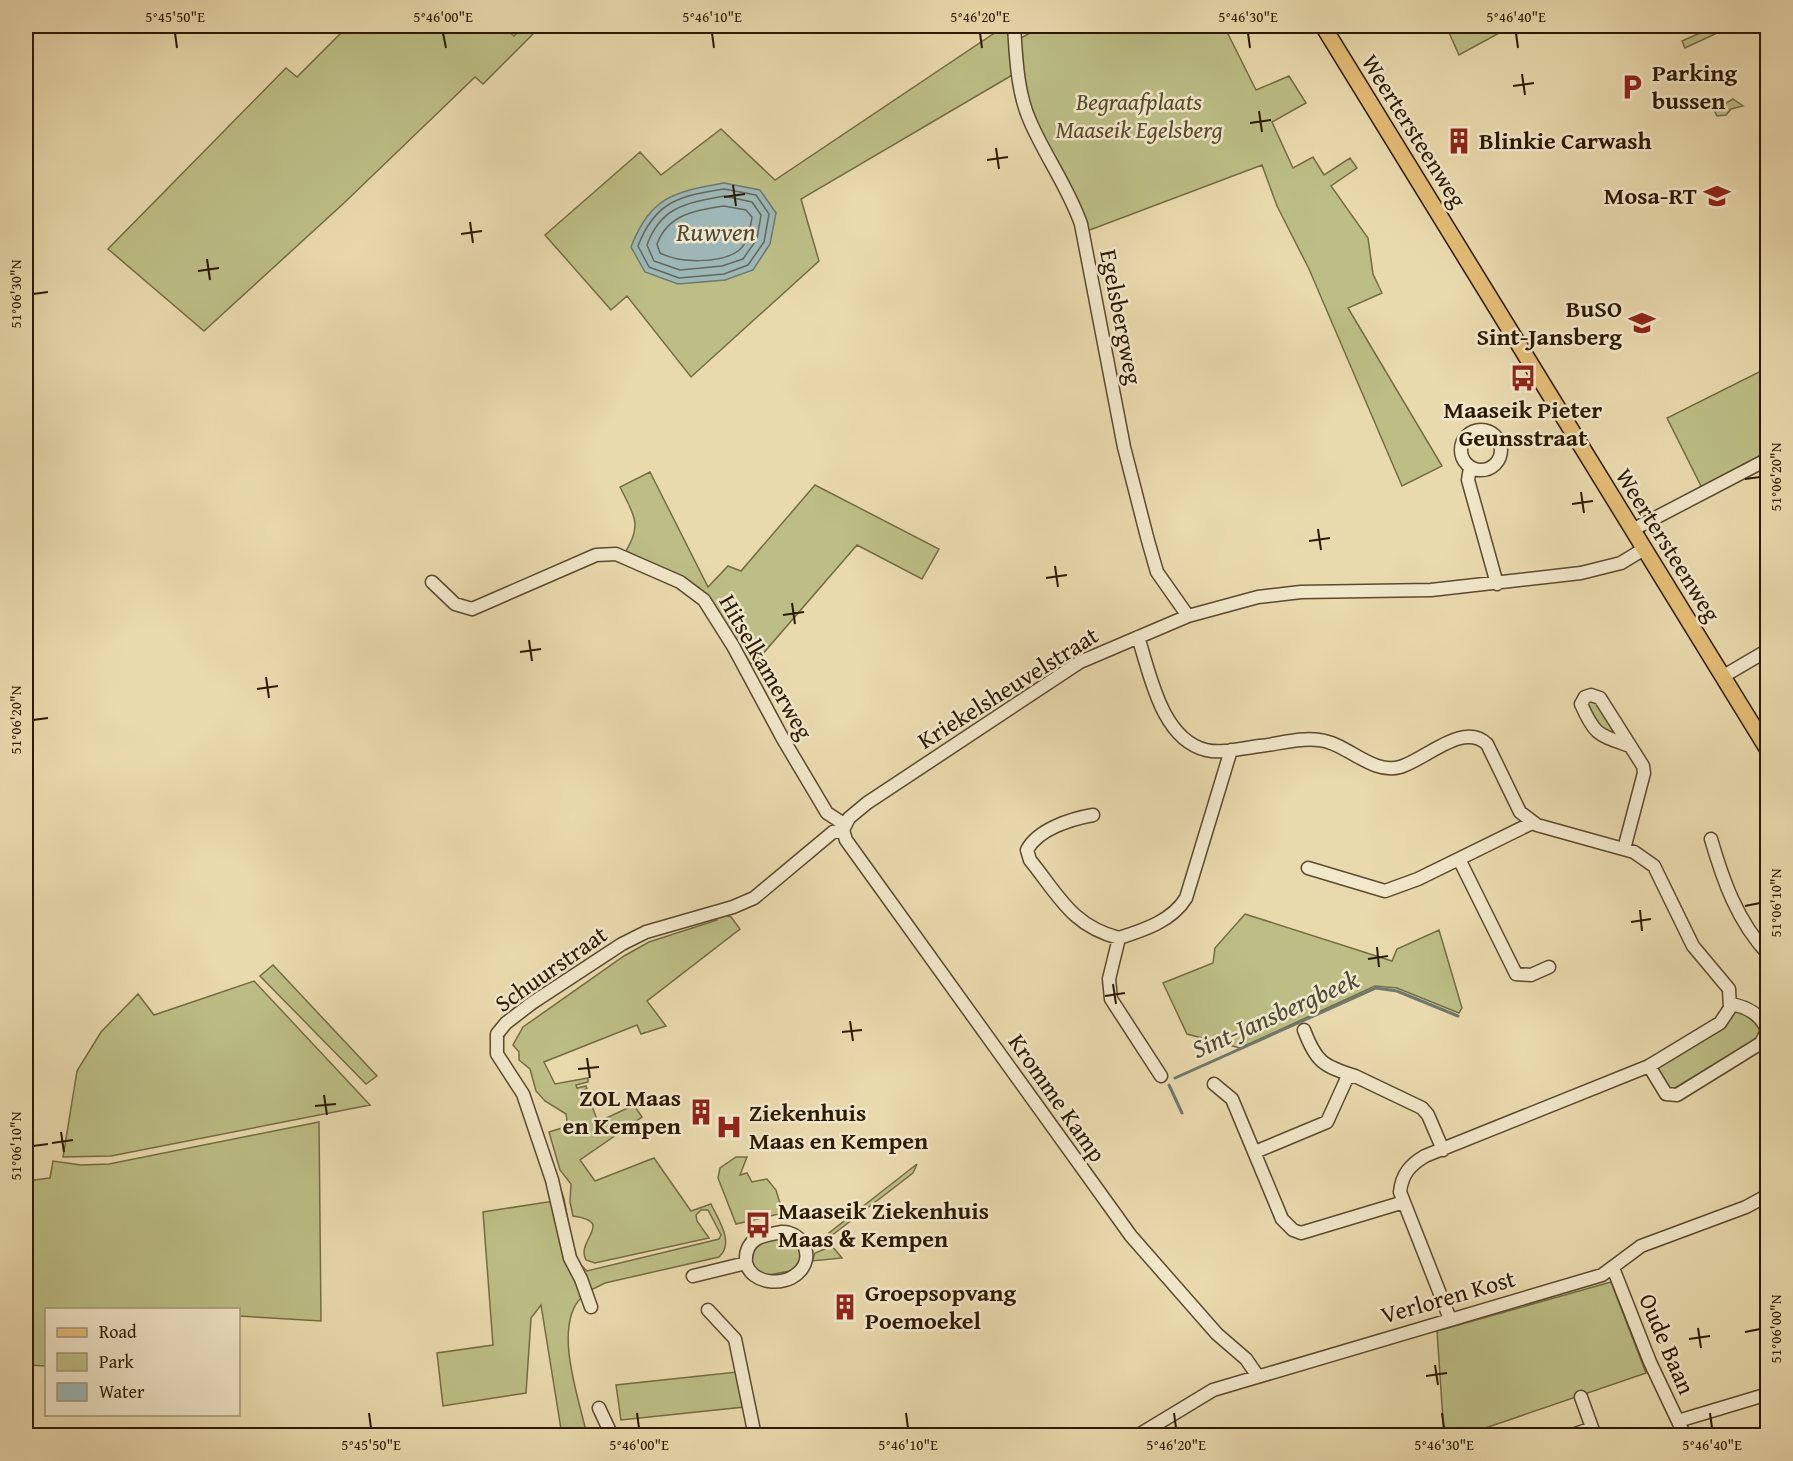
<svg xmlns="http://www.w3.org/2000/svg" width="1793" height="1461" viewBox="0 0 1793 1461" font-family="'Gentium Book Plus',serif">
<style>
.green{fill:#bcbe85;stroke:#746c44;stroke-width:1.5;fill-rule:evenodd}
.water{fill:#9db7b6;stroke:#6f786e;stroke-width:1.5}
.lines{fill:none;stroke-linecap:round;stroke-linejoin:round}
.shore{stroke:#64685c;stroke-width:1.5}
.stream{stroke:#6f786e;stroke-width:3}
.minor-casing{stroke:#5a4a2e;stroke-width:15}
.major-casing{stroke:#2b1a03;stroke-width:18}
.minor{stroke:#f1e7ca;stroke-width:12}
.major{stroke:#e4bd76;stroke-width:15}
.ticks{fill:none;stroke:#2b1a03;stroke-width:2}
.labels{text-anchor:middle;stroke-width:5;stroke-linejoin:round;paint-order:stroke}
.poi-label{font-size:24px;font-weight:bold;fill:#2b1a03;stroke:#f1e7ca;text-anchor:start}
.park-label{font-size:24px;font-style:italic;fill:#564b2a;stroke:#f1e7ca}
.street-label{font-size:24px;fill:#2b1a03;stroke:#f1e7ca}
.water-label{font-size:26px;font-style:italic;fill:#4d4939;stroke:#f1e7ca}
.neatline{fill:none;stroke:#2b1a03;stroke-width:2}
.ticks-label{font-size:15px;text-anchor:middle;fill:#2b1a03}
</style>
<rect width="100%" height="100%" fill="#e9daad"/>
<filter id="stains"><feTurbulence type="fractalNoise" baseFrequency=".00333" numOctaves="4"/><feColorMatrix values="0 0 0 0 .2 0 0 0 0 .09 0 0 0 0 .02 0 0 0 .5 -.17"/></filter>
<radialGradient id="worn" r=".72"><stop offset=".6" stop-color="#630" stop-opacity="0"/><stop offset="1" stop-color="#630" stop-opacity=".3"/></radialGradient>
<!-- green -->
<path class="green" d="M 348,26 L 503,26 L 514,36 L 524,26 L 541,26 L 483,84 L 475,77 L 344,203 L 204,331 L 108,249 L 286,68 L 297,77 Z
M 1005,26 L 1009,26 L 1014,74 L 801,199 L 819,261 L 691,377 L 627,296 L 611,310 L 545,235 L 640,152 L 661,175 L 721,129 L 775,180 Z
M 1043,26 L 1224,26 L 1256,90 L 1289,76 L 1306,103 L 1272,122 L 1293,168 L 1313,157 L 1324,175 L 1350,158 L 1357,168 L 1331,186 L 1368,238 L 1373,274 L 1382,293 L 1348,308 L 1442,466 L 1402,486 L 1309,269 L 1277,206 L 1262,165 L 1087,231 L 1027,105 L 1019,39 Z
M 1446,26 L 1512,26 L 1459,55 Z
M 1716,26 L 1730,27 L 1685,48 L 1682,41 Z
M 1733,99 L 1743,106 L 1731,109 L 1726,115 L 1717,116 L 1714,110 Z
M 1765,369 L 1768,376 L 1767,452 L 1702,488 L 1667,418 Z
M 650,472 L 708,587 L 728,566 L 741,571 L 815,485 L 939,549 L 922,579 L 857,545 L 754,664 L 744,662 L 704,593 L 697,587 L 626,551 C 643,523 633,514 620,487 Z
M 1597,699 L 1620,737 L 1599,731 L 1584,703 Z
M 720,913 L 731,917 L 740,929 L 647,1001 L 666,1026 L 641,1034 L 637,1025 L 544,1062 L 555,1084 L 588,1078 L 588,1082 L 576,1085 L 577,1088 L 586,1086 L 587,1089 L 580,1091 L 584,1102 L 590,1101 L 598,1122 L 634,1105 L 642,1117 L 580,1160 L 595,1181 L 654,1158 L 691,1211 L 711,1204 C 718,1219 735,1243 719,1257 L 605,1283 L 591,1290 L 573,1258 L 556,1184 L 525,1091 L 499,1055 L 498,1038 L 508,1024 L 620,947 L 646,934 ZM 716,917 L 717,920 L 649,942 L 624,956 L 523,1027 L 513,1045 L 519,1052 L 519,1060 L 530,1069 L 536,1091 L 545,1101 L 566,1114 L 567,1121 L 562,1128 L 549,1132 L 560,1170 L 571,1184 L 570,1202 L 573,1216 C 616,1222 575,1240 586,1260 L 595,1263 L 709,1238 L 697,1221 L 696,1215 L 701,1210 L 708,1210 L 721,1235 L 719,1239 L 587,1271 L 575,1259 L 564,1199 L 523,1083 L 503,1058 L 501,1043 L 508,1028 L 618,951 L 653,934 Z
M 1245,914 L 1392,961 L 1397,949 L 1439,930 L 1462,1008 L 1459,1013 L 1397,988 L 1375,986 L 1240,1048 L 1187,1034 L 1163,983 L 1213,963 L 1215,948 Z
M 273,965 L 377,1076 L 366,1084 L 260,976 Z
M 254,981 L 370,1105 L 111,1156 L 63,1157 L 77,1071 L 101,1032 L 138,994 L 154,1015 Z
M 1740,1009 L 1761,1027 L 1761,1037 L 1670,1091 L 1657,1071 L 1658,1066 Z
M 319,1122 L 321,1321 L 239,1316 L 238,1310 L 46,1310 L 46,1366 L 26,1365 L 26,1181 L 50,1178 L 53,1161 L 81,1165 L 109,1164 Z
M 736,1157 L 747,1157 L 740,1175 L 747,1173 L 752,1182 L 767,1179 L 776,1190 L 783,1213 L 736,1224 L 718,1178 L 720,1168 Z
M 917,1164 L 913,1173 L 831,1236 L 829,1233 Z
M 554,1201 L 582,1297 C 552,1325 579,1399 587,1435 L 562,1435 L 541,1305 L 531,1318 L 526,1393 L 443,1406 L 437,1353 L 493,1345 L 483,1212 Z
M 782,1237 L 790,1238 L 801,1249 L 800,1263 L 790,1271 L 763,1276 L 750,1267 L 753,1247 L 761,1242 Z
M 832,1246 L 842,1258 L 812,1261 L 815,1253 Z
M 1611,1282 L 1646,1373 L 1465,1435 L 1444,1435 L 1437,1331 Z
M 737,1372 L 744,1407 L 621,1420 L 616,1385 Z"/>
<!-- water -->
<path class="water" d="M 724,183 L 760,190 L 776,213 L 770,244 L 753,270 L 725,280 L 678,284 L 645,272 L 631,247 C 651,196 674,192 724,183 Z"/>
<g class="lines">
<!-- shore -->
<path class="shore" d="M 724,189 L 756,195 L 769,214 L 764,242 L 748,265 L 724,274 L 679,278 L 649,267 L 638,246 C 655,201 680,196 724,189 Z
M 724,196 L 752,202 L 761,215 L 757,239 L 743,259 L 722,266 L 680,270 L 654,261 L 647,245 C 661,206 687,203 724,196 Z
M 724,206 L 746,210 L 752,217 C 750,229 748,244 738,251 C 720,264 679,263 660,253 L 657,244 C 668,214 696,210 724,206 Z"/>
<!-- stream -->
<path class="stream" d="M 1175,1078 L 1376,988 L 1397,991 L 1458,1016
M 1169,1085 L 1182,1113"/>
<!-- minor casing -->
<g class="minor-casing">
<path id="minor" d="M 1014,26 C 1016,56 1017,92 1030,121 C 1045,156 1068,187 1081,224 L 1124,447 L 1147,537 L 1157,572 L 1188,616
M1461 450a20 20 0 1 1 40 0a20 20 0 1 1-40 0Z
M 1470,468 L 1468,480 L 1497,584
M 1632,530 L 1768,459
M 432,582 L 455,604 L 472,609 L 596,555 L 616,554 L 680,582 L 704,600 L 733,646 L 783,739 L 827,813 L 844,824
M 1138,637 C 1150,673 1161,739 1206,750 C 1222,754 1243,748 1260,746 C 1279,744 1301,737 1319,740 C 1347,743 1372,775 1400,767 C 1425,760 1463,721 1487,744 L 1520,812 L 1537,825 L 1634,852 L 1654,866 L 1693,946 L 1729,989 L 1730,1008 L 1720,1023 L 1649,1066 L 1425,1156 C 1410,1165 1402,1174 1400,1192 L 1450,1319
M 1722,677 L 1768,650
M 1093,815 C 1071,819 1038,829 1027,850 L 1030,860 C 1059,896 1072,926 1119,938 C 1144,930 1172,921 1186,898 L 1231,750
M 843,830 L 849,818 L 867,803 L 1080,662 L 1188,616 L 1258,597 L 1301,592 L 1431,590 L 1581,573 L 1621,563 L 1644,549
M 843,830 L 846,840 L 1131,1236 L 1217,1334 L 1246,1359 L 1257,1375
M 1711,839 C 1723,880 1737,921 1768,954
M 1624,849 L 1644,773 L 1643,766 L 1600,698 L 1591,695 L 1585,697 L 1581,704 C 1595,736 1599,735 1630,746
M 1459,859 L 1516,974 L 1531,975 L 1549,967
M 1308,868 L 1385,891 L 1418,879 L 1532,823
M 1119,938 L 1109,979 L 1111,999 L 1161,1076
M 1304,1030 C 1316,1062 1323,1066 1355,1076
M 1649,1066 L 1666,1094 L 1677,1095 L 1761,1043 L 1767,1031 C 1762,1015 1747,1007 1731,1004
M 1214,1084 L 1232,1099 L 1282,1219 L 1293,1230 L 1301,1233 L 1404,1202
M 1255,1152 L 1327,1122 L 1347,1078 L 1355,1076 L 1422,1108 L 1428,1115 L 1443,1150
M 782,1232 C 804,1232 815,1258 798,1273 C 783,1287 752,1284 746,1263 C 744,1238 763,1235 782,1232 Z
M 1613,1268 L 1650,1362 L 1685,1436
M 693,1276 L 746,1263
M 591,1307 L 581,1279 L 570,1258 L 552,1180 L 523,1094 L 497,1054 L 497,1034 L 506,1023 L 532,1003 L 622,944 L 646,932 L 733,907 L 754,898 L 833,832 L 843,830
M 708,1310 L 735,1339 L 755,1436
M 1581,1397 L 1595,1436
M 599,1408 L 612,1436
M 1678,1421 L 1768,1394
M 1137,1436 L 1213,1390 L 1602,1275 L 1641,1246 L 1746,1207 L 1768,1195
M 1570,1436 L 1592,1428"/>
</g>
<!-- major casing -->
<g class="major-casing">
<path id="major" d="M 1323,26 L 1768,750"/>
</g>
<!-- minor -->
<use href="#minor" class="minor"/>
<!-- major -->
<use href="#major" class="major"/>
</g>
<!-- ticks -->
<path class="ticks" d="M 175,33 L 177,48M 443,33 L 446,48M 712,33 L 714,48M 980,33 L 982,48M 1248,33 L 1250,48M 1516,33 L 1518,48M 1522,74 L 1525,95M 1513,86 L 1534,83M 1259,111 L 1262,132M 1250,123 L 1271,120M 996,148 L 999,169M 987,160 L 1008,157M 733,185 L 736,206M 724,197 L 745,194M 470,222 L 473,243M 461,234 L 482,231M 207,259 L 210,280M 198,271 L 219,268M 33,294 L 48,292M 1745,479 L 1760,477M 1581,492 L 1584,513M 1572,504 L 1593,501M 1318,529 L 1321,550M 1309,541 L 1330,538M 1055,566 L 1058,587M 1046,578 L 1067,575M 792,603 L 795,624M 783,615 L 804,612M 529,640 L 532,661M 520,652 L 541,649M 266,677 L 269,698M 257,689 L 278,686M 33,720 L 48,718M 1745,906 L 1760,903M 1640,910 L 1642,931M 1631,922 L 1651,919M 1377,947 L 1379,967M 1368,959 L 1388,956M 1113,984 L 1116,1004M 1105,996 L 1125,993M 850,1021 L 853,1041M 842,1032 L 862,1030M 587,1058 L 590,1078M 578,1069 L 599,1067M 324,1095 L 327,1115M 315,1106 L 336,1104M 61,1132 L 64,1152M 52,1143 L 73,1140M 33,1146 L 48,1144M 1698,1328 L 1701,1348M 1745,1332 L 1760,1329M 1689,1339 L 1710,1336M 1435,1365 L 1438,1385M 1426,1376 L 1447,1373M 369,1413 L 371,1428M 637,1413 L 639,1428M 906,1413 L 908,1428M 1174,1413 L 1176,1428M 1442,1413 L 1444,1428M 1710,1413 L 1712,1428"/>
<!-- icons -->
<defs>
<g id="parking-bare" transform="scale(2.07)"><path d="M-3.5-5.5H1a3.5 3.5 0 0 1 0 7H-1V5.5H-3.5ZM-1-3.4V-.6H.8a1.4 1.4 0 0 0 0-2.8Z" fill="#8f2418" stroke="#f1e7ca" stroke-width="2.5" paint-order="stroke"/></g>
<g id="building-bare" transform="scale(2.07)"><path d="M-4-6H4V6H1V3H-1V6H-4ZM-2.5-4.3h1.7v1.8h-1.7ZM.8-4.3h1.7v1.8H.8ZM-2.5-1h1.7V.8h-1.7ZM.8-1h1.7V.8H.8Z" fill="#8f2418" stroke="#f1e7ca" stroke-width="2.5" paint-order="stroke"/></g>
<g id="school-bare" transform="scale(2.07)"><path d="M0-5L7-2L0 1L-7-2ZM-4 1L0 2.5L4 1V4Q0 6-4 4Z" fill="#8f2418" stroke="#f1e7ca" stroke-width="2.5" paint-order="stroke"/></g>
<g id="bus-bare" transform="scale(2.07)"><path d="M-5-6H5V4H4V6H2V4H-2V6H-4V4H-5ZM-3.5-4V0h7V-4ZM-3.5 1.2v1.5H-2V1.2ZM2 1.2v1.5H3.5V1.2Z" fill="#8f2418" stroke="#f1e7ca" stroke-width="2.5" paint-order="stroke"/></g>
<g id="hospital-bare" transform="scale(2.07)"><path d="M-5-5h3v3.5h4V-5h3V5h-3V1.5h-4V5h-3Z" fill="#8f2418" stroke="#f1e7ca" stroke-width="2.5" paint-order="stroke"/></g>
</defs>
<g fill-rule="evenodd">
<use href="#parking-bare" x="1632" y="87"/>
<use href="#building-bare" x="1459" y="141"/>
<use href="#school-bare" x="1717" y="196"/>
<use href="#school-bare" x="1642" y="323"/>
<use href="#bus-bare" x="1523" y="378"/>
<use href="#building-bare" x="701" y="1112"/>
<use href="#hospital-bare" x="729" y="1127"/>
<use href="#bus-bare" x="758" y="1225"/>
<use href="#building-bare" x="845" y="1307"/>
</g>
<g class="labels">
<!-- poi labels -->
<g class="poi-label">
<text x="1652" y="81">Parking<tspan x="1652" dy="28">bussen</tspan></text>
<text x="1479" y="149">Blinkie Carwash</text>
<text x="1697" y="204" text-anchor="end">Mosa-RT</text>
<text x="1622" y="317" text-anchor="end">BuSO<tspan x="1622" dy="28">Sint-Jansberg</tspan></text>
<text x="1523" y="418" text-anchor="middle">Maaseik Pieter<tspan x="1523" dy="28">Geunsstraat</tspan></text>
<text x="681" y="1106" text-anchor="end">ZOL Maas<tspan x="681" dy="28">en Kempen</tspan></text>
<text x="749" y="1121">Ziekenhuis<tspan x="749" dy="28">Maas en Kempen</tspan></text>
<text x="778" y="1219">Maaseik Ziekenhuis<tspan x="778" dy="28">Maas &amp; Kempen</tspan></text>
<text x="865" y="1301">Groepsopvang<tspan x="865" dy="28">Poemoekel</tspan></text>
</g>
<!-- park labels -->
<g class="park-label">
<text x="1139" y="110">Begraafplaats<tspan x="1139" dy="28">Maaseik Egelsberg</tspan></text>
</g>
<!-- street labels -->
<g class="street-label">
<text transform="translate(1414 131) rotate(58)" y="8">Weertersteenweg</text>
<text transform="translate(1121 317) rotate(79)" y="8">Egelsbergweg</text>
<text transform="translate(1668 545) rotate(58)" y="8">Weertersteenweg</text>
<text transform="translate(766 667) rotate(60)" y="8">Hitselkamerweg</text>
<text transform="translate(1008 688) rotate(-32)" y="8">Kriekelsheuvelstraat</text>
<text transform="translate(551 969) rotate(-35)" y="8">Schuurstraat</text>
<text transform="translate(1057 1098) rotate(55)" y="8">Kromme Kamp</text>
<text transform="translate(1448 1297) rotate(-16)" y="8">Verloren Kost</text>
<text transform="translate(1667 1344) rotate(67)" y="8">Oude Baan</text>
</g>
<!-- water labels -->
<g class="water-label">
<text x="716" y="241">Ruwven</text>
<text transform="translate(1275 1014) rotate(-24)" y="9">Sint-Jansbergbeek</text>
</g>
</g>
<!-- margin -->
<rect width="1793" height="1461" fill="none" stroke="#e9daad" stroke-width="66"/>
<!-- legend -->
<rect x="45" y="1308" width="195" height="108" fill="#f1e7ca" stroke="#a2957a" stroke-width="1.5"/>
<rect x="57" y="1328" width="30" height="9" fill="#e4bd76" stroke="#a2957a" stroke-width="1.5"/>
<text x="99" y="1338" font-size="18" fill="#2b1a03">Road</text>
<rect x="57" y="1353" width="30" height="18" fill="#bcbe85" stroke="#a2957a" stroke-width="1.5"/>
<text x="99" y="1368" font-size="18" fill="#2b1a03">Park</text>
<rect x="57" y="1383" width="30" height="18" fill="#9db7b6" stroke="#a2957a" stroke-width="1.5"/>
<text x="99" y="1398" font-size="18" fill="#2b1a03">Water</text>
<rect x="33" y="33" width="1727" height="1395" class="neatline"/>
<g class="ticks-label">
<text x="175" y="22">5°45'50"E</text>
<text x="443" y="22">5°46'00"E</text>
<text x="712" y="22">5°46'10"E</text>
<text x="980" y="22">5°46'20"E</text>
<text x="1248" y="22">5°46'30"E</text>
<text x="1516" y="22">5°46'40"E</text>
<text transform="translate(16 294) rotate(-90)" y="5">51°06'30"N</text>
<text transform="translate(1776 477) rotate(-90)" y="5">51°06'20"N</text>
<text transform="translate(16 720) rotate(-90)" y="5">51°06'20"N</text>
<text transform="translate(1776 903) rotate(-90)" y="5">51°06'10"N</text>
<text transform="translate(16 1146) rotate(-90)" y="5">51°06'10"N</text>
<text transform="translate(1776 1329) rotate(-90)" y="5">51°06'00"N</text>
<text x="371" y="1450">5°45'50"E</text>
<text x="639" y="1450">5°46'00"E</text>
<text x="908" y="1450">5°46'10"E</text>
<text x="1176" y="1450">5°46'20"E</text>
<text x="1444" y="1450">5°46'30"E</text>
<text x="1712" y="1450">5°46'40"E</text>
</g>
<rect width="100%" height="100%" filter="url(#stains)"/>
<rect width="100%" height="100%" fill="url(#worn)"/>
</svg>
